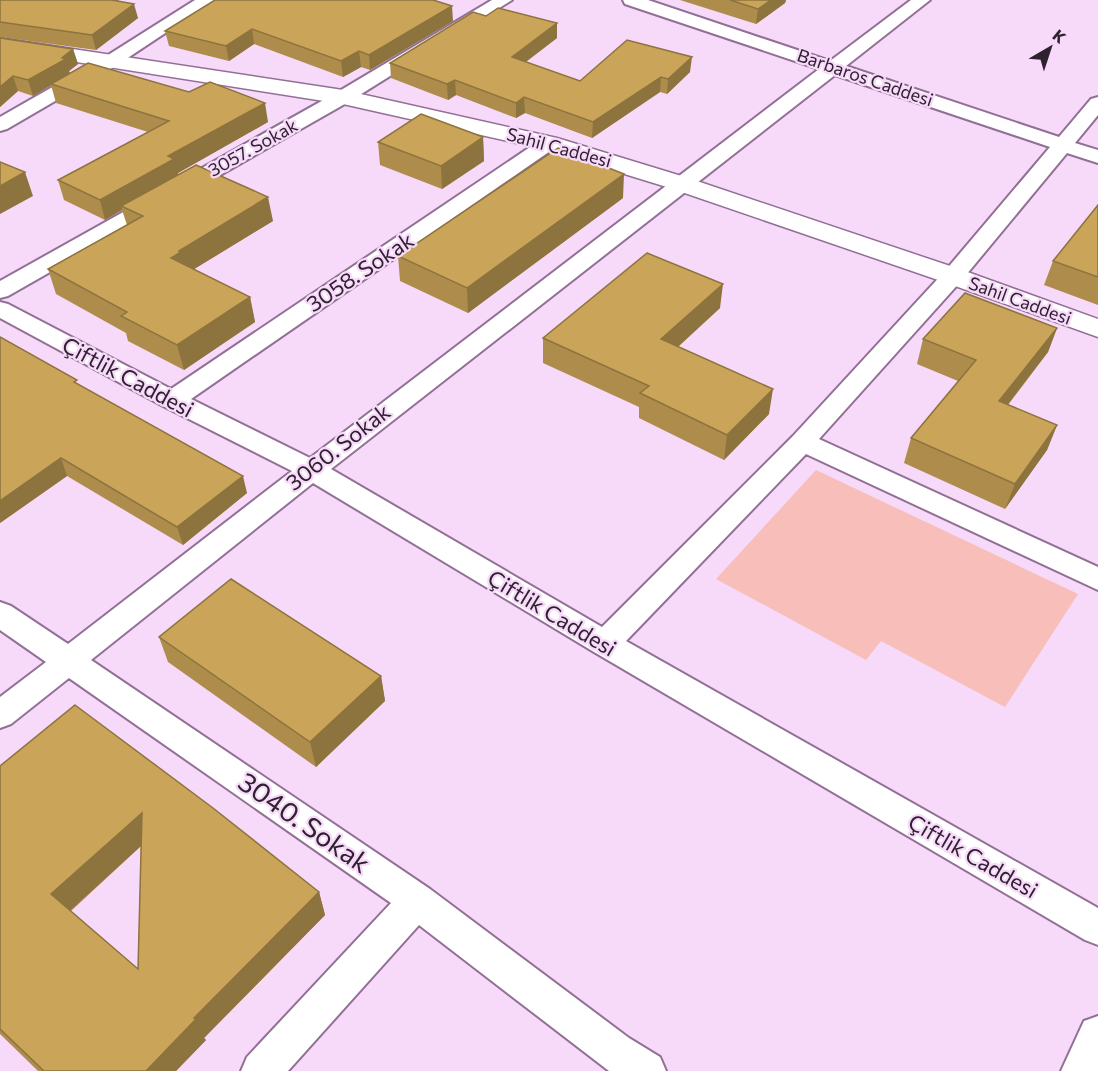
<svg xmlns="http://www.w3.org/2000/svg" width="1098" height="1071" viewBox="0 0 1098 1071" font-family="Commissioner,sans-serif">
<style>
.green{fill:#f8beb9}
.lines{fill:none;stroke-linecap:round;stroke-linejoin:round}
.minor-casing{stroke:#927095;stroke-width:4}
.tertiary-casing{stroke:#927095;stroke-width:3}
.minor{fill:#fff;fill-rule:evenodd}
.tertiary{fill:#fff;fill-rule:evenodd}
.wall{fill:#ae8d4c;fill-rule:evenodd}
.shaded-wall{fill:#8d733e}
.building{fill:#caa458;stroke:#8d733e;stroke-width:1.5;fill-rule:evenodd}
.labels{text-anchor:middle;stroke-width:4.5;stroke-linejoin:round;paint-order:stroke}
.far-street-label{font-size:18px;fill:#2f2130;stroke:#f7d9fa}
.street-label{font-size:22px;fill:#2f2130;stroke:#f7d9fa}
.near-street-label{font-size:27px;fill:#2f2130;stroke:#f7d9fa}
</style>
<rect width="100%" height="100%" fill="#f7d9fa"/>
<!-- green -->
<path class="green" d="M 816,470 L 1078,594 L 1005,707 L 881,641 L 866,660 L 716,579 Z"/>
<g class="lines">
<!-- minor casing -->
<g class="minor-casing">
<path id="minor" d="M 195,0 L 215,0 L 117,65 L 7,129 L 0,131 L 0,117 L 105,57 Z
M 492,0 L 512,0 L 350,101 L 8,296 L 0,298 L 0,281 L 336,93 Z
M 623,0 L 648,0 L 830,61 L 911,0 L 930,0 L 846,66 L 1059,137 L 1091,99 L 1098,97 L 1098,115 L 1075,143 L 1098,150 L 1098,163 L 1067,153 L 961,281 L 819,439 L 1098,567 L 1098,590 L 806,454 L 626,641 L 1098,908 L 1098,945 L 1085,940 L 594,652 L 313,483 L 91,660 L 430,889 L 629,1038 L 660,1057 L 666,1071 L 609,1071 L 419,925 L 288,1071 L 241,1071 L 247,1057 L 391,903 L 69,678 L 11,724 L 0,728 L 0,697 L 46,662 L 0,630 L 0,602 L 11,606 L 68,644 L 292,471 L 163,406 L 0,318 L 0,302 L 8,304 L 171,389 L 542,139 L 556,139 L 559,143 L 556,147 L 191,399 L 310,458 L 819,69 L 625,4 ZM 835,75 L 1050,147 L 945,271 L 793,436 L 602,627 L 331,469 Z
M 1098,1016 L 1098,1071 L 1061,1071 L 1084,1021 Z"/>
</g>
<!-- tertiary casing -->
<g class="tertiary-casing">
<path id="tertiary" d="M 0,38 L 343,90 L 557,138 L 688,178 L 962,270 L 1098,319 L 1098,337 L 944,282 L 670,188 L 543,149 L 343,104 L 0,50 Z"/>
</g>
<!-- minor -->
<use href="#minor" class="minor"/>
<!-- tertiary -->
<use href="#tertiary" class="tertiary"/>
</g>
<!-- wall -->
<path class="wall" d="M 0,0 L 119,0 L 118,1 L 138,18 L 96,50 L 0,37 Z
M 680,0 L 786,0 L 785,3 L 756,24 Z
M 453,21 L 370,70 L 361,67 L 343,77 L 254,44 L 229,61 L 169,46 L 165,31 Z
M 0,38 L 73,49 L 78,64 L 69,71 L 70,73 L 268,122 L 178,173 L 178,175 L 273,221 L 194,269 L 250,297 L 255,322 L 184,370 L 128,341 L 126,333 L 56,294 L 48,269 L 127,225 L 122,210 L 105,220 L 64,200 L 58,180 L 148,132 L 56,103 L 51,85 L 33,96 L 18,91 L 0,107 Z
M 557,38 L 526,62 L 580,81 L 690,72 L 667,94 L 660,92 L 592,138 L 525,113 L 516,118 L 456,95 L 448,100 L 391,78 L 390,63 Z
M 483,137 L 484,161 L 442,189 L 380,165 L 378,142 Z
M 623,198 L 468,313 L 400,281 L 398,256 Z
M 1098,205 L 1098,305 L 1044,285 L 1053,261 Z
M 720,308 L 678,347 L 769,414 L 724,460 L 639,418 L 639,407 L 543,363 L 543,338 Z
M 1057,328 L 1048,352 L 1008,405 L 1057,425 L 1047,450 L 1005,509 L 904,463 L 911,438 L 958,381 L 917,364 L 923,339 Z
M 78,384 L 247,493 L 183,545 L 67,476 L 0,523 Z
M 159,637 L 381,676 L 385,701 L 316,767 L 168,662 Z
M 0,766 L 319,892 L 325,915 L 204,1038 L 206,1040 L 176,1071 L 38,1071 L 0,1034 ZM 141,846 L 138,969 L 71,911 Z"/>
<!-- shaded-wall -->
<path class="shaded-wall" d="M 771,0 L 786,0 L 785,3 L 756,24 L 758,9 Z
M 134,4 L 138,18 L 96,50 L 92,35 Z
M 452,6 L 453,21 L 370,70 L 369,55 Z
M 557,23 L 557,38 L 512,72 L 512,57 Z
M 252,29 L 254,44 L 229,61 L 226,46 Z
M 73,49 L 78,64 L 69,71 L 70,74 L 33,96 L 28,80 Z
M 359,51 L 361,67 L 343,77 L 341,61 Z
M 692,57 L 690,72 L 667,94 L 668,79 Z
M 13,76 L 18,91 L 0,107 L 0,87 Z
M 661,77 L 660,92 L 592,138 L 593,122 Z
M 455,80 L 456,95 L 448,100 L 447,84 Z
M 524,97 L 525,113 L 516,118 L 516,103 Z
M 265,103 L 268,122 L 178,173 L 179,178 L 121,206 L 122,210 L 105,220 L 100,200 L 168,156 Z
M 483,137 L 484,161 L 442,189 L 441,166 Z
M 25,172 L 33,196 L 0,214 L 0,186 Z
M 624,174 L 623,198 L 468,313 L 467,288 Z
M 268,197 L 273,221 L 186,274 L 171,258 L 179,251 Z
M 723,284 L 720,308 L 659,364 L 661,339 Z
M 250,297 L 255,322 L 184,370 L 177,345 Z
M 1057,328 L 1048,352 L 991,426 L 999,401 Z
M 773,389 L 769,414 L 724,460 L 727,435 Z
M 1057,425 L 1047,450 L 1005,509 L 1015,484 Z
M 61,458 L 67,476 L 0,523 L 0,501 Z
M 243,476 L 247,493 L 183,545 L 177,527 Z
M 381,676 L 385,701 L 316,767 L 310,742 Z
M 142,813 L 152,836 L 64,916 L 51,894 Z
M 319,892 L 325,915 L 204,1038 L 206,1040 L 176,1071 L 146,1071 L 194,1018 Z"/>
<!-- building -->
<path class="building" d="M 0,0 L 112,0 L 134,4 L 92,35 L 0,22 Z
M 215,0 L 433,0 L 452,6 L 369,55 L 359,51 L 341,61 L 252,29 L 226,46 L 165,31 Z
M 730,0 L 771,0 L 758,9 Z
M 498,8 L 557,23 L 512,57 L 580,81 L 627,40 L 692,57 L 668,79 L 661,77 L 593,122 L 524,97 L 516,103 L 455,80 L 447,84 L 390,63 L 473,12 L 486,16 Z
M 0,38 L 73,49 L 62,58 L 66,59 L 28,80 L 13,76 L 0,87 Z
M 88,63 L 189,92 L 210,82 L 265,103 L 168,156 L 174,159 L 100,200 L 58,180 L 169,121 L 51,84 Z
M 421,114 L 483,137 L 441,166 L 378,142 Z
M 558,148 L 624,174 L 467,288 L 398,256 Z
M 0,162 L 25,172 L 0,186 Z
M 196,165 L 268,197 L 179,251 L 181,252 L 171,258 L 250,297 L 177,345 L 121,316 L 127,312 L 48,269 L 143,216 L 121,206 Z
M 1098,205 L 1098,277 L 1053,261 Z
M 647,253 L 723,284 L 661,339 L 773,389 L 727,435 L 640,393 L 649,386 L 543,338 Z
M 965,293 L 1057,328 L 999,401 L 1057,425 L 1015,484 L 911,438 L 976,360 L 923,339 Z
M 0,337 L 77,380 L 74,382 L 243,476 L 177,527 L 61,458 L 0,501 Z
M 231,579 L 381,676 L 310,742 L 159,637 Z
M 75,705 L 213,808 L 319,892 L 194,1018 L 196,1019 L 146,1071 L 44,1071 L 0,1029 L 0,766 ZM 142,813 L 138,969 L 51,894 Z"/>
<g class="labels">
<!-- far-street labels -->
<g class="far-street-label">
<text transform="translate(865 78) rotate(19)" y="6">Barbaros Caddesi</text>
<text transform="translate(253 148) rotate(-29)" y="6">3057. Sokak</text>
<text transform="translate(559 148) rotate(15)" y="6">Sahil Caddesi</text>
<text transform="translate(1020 301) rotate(20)" y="6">Sahil Caddesi</text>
</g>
<!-- street labels -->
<g class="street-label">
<text transform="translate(360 272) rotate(-34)" y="8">3058. Sokak</text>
<text transform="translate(128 377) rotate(28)" y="8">Çiftlik Caddesi</text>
<text transform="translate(338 447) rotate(-38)" y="8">3060. Sokak</text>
<text transform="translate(552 613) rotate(31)" y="8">Çiftlik Caddesi</text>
<text transform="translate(973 856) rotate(30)" y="8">Çiftlik Caddesi</text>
</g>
<!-- near-street labels -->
<g class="near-street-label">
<text transform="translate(304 823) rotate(35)" y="9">3040. Sokak</text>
</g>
</g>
<!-- north arrow -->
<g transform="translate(1050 48) rotate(39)" stroke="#f7d9fa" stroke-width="4.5" paint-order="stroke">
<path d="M0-4.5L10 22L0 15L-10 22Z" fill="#2f2130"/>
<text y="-9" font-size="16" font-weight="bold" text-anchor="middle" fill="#2f2130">K</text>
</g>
</svg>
